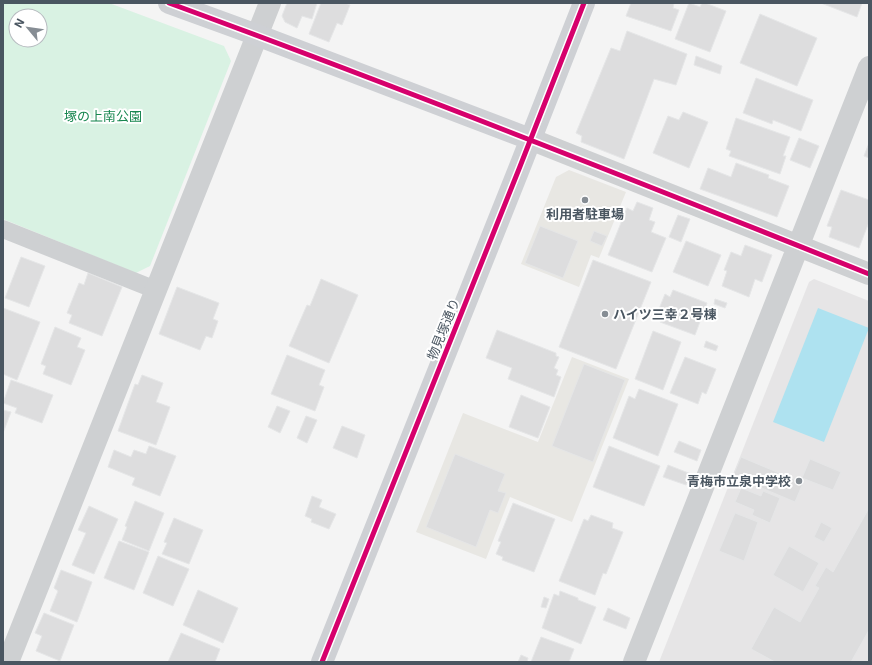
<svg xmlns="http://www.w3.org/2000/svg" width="872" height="665" viewBox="0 0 872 665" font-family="Inter,'Noto Sans JP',sans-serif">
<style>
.commercial{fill:#e8e7e3}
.education{fill:#e6e5e6}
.green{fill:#d9f2e3;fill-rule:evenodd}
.water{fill:#aee2f0}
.building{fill:#ddddde;stroke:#e5e6e7}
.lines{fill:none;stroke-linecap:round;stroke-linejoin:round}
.lane{stroke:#ced0d2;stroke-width:18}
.street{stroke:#ced0d2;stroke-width:22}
.secondary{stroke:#ced0d4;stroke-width:22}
.cycleway-casing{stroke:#fff;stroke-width:8}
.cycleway{stroke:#d6006c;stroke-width:5}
.poi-dot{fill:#868d94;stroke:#fff;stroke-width:1.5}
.labels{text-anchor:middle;stroke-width:4;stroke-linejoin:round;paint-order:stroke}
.park-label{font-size:13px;fill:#17864f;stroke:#fff}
.poi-label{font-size:13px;font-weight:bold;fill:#4a5661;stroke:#fff}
.street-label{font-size:13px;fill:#4a5661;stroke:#fff}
</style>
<rect width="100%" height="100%" fill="#f4f4f4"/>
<!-- commercial -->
<path class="commercial" d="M 569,170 L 626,192 L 599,258 L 591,255 L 579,287 L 521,264 L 556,177 Z
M 572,357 L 629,379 L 572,522 L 510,497 L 486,559 L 416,532 L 463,413 L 538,442 Z"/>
<!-- education -->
<path class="education" d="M 814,279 L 869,301 L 869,662 L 659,662 L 809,282 Z"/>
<!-- green -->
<path class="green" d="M 3,3 L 109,3 L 224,46 L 231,61 L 150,266 L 136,273 L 3,219 ZM 16,16 L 40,16 L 40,40 L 16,40 Z"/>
<!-- water -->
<path class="water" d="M 818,308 L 869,328 L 824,442 L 773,422 Z"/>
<!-- building -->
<path class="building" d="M 287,3 L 317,3 L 312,19 L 302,16 L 297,28 L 285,22 L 282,16 Z
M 321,3 L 345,3 L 350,5 L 342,25 L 337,23 L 329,42 L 309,34 Z
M 631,3 L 674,3 L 673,8 L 679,10 L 671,31 L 626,16 Z
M 689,3 L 700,7 L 702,3 L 705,3 L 726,11 L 710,52 L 675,39 Z
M 821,3 L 862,3 L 857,17 Z
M 760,14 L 817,38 L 797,86 L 740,63 Z
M 627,31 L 687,54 L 676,85 L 654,79 L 624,159 L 581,142 L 582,136 L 576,133 L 611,48 L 620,51 Z
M 696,56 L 722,66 L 720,74 L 694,65 Z
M 756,78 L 813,100 L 801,131 L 773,120 L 772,124 L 743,113 Z
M 683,112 L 708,122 L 689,168 L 653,153 L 668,116 L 679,120 Z
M 736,118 L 790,137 L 783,156 L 786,156 L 780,174 L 729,156 L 731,151 L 726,149 Z
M 799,138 L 819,146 L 810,168 L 790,160 Z
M 869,143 L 869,158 L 864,156 Z
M 736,163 L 769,175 L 768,178 L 789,186 L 777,217 L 700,189 L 708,168 L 731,177 Z
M 841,190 L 869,200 L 869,222 L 859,248 L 829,237 L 832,227 L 827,226 Z
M 637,202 L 653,208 L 649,220 L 655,222 L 651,232 L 666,238 L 652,272 L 608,255 L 627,208 L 633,211 Z
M 678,215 L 690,219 L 681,242 L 669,237 Z
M 540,226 L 578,241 L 563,278 L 525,263 Z
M 594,231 L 607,236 L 602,246 L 590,241 Z
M 686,241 L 721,255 L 708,286 L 673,272 Z
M 745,245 L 772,255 L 762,282 L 755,279 L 749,297 L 722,286 L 727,271 L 724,270 L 731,252 L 741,256 Z
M 21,257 L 45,266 L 29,307 L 5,298 Z
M 593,260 L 651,282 L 616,369 L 559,347 Z
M 88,273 L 122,287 L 102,336 L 69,323 L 72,315 L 67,313 L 79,283 L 84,285 Z
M 321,279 L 358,295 L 329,363 L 289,346 L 307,305 L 310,306 Z
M 177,287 L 219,303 L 213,319 L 218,321 L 212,338 L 206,336 L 200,350 L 159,334 Z
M 673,290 L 707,303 L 695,335 L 660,322 L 665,311 L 659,309 L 665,294 L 670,297 Z
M 715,299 L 727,303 L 725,308 L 714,304 Z
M 3,308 L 40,322 L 17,380 L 3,374 Z
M 55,327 L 81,338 L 77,347 L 85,350 L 71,385 L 43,374 L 46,366 L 41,364 Z
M 497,330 L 556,353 L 556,356 L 559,357 L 554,368 L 558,370 L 556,375 L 561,377 L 554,397 L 508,379 L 512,368 L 486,358 Z
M 653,331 L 681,342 L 663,390 L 635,379 Z
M 706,341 L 718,346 L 716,351 L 704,347 Z
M 287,355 L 325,370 L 319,385 L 324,387 L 315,411 L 271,394 Z
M 685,357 L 716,369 L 706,394 L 702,392 L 698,404 L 670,393 Z
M 584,364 L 625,380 L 593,462 L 552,446 Z
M 142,375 L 163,383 L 156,402 L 170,407 L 156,445 L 118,431 L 135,384 L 138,385 Z
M 11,380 L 53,395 L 42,423 L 15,413 L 17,408 L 3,403 Z
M 639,389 L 678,404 L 658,456 L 613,438 L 629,396 L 635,399 Z
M 521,395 L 550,407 L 538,438 L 509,427 Z
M 277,406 L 290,411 L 280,433 L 268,427 Z
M 3,410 L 11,412 L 3,433 Z
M 306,416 L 317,420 L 307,443 L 297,438 Z
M 342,426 L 365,435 L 357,458 L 333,448 Z
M 679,441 L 701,450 L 697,461 L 674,452 Z
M 149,446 L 176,456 L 160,496 L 132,485 L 135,478 L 108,467 L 114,450 L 131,457 L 134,450 L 146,454 Z
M 609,446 L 660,466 L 644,506 L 593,487 Z
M 455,454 L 505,474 L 498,491 L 506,493 L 498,513 L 490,510 L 476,547 L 426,527 Z
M 741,457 L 803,483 L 795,502 L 733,476 Z
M 810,459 L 841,472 L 833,490 L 802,478 Z
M 668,465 L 691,474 L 686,485 L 663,477 Z
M 741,488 L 761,496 L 763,491 L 780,498 L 770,523 L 752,515 L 754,510 L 735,502 Z
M 312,496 L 322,500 L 319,507 L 336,514 L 329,529 L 311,522 L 312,519 L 305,516 Z
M 135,501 L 164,513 L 149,551 L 122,540 L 127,527 L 125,526 Z
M 513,503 L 555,519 L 534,572 L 502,560 L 503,557 L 496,554 L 501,542 L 498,541 Z
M 89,506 L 118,519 L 94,574 L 72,565 L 86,533 L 78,530 Z
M 869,508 L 869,630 L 851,662 L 775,662 L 751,649 L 774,607 L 800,622 L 819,588 L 815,586 L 826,567 L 833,572 Z
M 735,513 L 758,522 L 744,561 L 719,551 Z
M 591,515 L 613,523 L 612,528 L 623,532 L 606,574 L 603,573 L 595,595 L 559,581 L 584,519 L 588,521 Z
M 174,518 L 203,530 L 189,564 L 162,554 L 167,543 L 164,542 Z
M 821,522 L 832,528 L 824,542 L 814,537 Z
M 119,541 L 149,552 L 134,590 L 104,578 Z
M 789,546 L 819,563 L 803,592 L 773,575 Z
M 158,556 L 189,569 L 173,606 L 143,593 Z
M 61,570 L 92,582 L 77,622 L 50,611 L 58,591 L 54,588 Z
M 198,590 L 238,608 L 223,643 L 183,625 Z
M 560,591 L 578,598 L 578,600 L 596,607 L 581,644 L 542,628 L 554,594 L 559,596 Z
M 544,597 L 549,599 L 546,608 L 541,607 Z
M 608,608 L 630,618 L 626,629 L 603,620 Z
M 44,613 L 74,625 L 60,661 L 36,651 L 42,636 L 35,633 Z
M 181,633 L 220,649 L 215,662 L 168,662 Z
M 541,637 L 574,649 L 569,662 L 531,662 Z
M 521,655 L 528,658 L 527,662 L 518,662 Z"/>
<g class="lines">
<!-- lane -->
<path class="lane" d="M 3,229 L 156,290"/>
<!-- street -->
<path class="street" d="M 530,139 L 869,274
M 8,662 L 270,3
M 634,662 L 869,67"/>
<!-- secondary -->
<path class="secondary" d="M 169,3 L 257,35 L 530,139
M 322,662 L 519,169 L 584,3"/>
<!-- cycleway casing -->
<g class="cycleway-casing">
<path id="cycleway" d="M 169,3 C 404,89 637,181 869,274
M 322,662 L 519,169 L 584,3"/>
</g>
<!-- cycleway -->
<use href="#cycleway" class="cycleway"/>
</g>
<!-- markers -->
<g class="poi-dot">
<circle cx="585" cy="200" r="4"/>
<circle cx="605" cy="314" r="4"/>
<circle cx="799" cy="481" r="4"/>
</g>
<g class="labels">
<!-- park labels -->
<g class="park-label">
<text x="103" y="121">塚の上南公園</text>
</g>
<!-- poi labels -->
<g class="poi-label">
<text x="585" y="219">利用者駐車場</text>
<text x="613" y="319" text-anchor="start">ハイツ三幸２号棟</text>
<text x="791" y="486" text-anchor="end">青梅市立泉中学校</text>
</g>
<!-- street labels -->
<g class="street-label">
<text transform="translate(443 329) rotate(-68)" y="5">物見塚通り</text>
</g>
</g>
<!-- border -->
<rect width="872" height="665" fill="none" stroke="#4a5661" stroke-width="8"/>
<!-- north arrow -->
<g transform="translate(28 28) rotate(299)"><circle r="19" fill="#ffffff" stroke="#b7bbc0"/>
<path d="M0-3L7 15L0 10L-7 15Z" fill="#868d94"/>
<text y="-6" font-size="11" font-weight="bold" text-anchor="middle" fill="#4a5661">N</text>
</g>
</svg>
